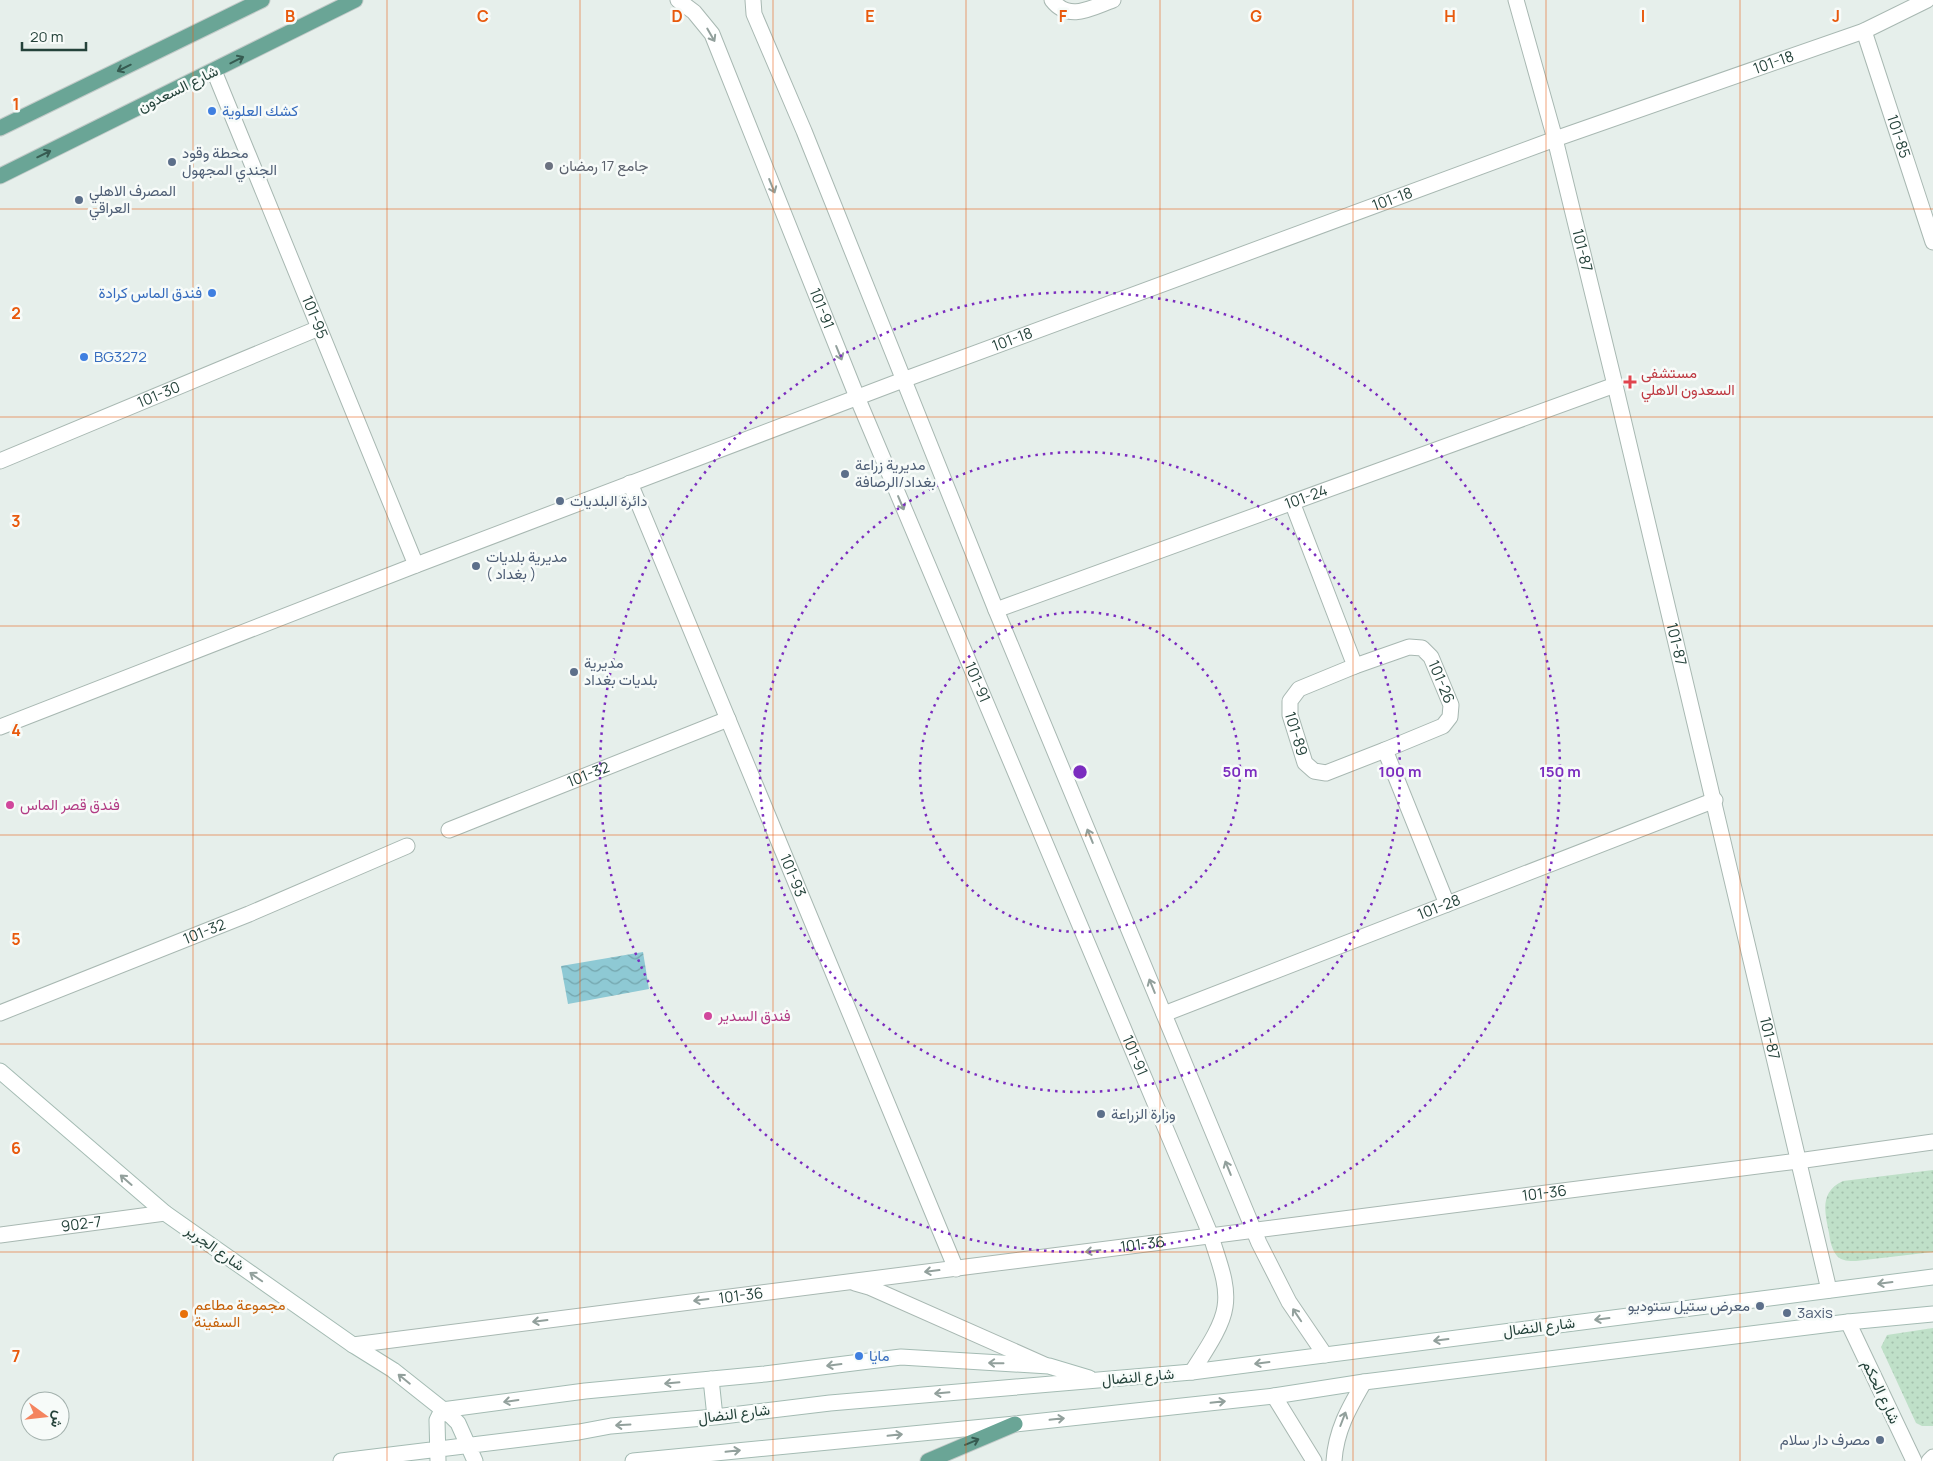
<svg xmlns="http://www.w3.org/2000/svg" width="1933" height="1461" viewBox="0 0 1933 1461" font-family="Manrope,Vazirmatn,sans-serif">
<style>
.grass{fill:url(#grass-dots)}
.water{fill:url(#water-waves)}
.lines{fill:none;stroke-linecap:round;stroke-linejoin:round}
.street-casing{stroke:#a8b8b2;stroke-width:17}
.secondary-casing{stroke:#a4bbb3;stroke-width:17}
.primary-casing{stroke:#c2cac8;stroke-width:17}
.street{stroke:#fff;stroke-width:15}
.secondary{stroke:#fff;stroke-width:15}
.primary{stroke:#6aa596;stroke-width:15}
.oneway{stroke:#92a09c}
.oneway2{stroke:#365b51}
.grid{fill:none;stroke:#e8590c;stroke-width:1;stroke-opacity:0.55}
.ring{fill:none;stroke:#7b2cbf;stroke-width:2.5;stroke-dasharray:2.5 5}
.shop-dot{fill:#3f7fe0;stroke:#f7fbf9;stroke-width:2}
.service-dot{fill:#5c6f8a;stroke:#f7fbf9;stroke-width:2}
.worship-dot{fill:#6b7280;stroke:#f7fbf9;stroke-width:2}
.health-dot{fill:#e0444e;stroke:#f7fbf9;stroke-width:2}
.hotel-dot{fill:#d1479c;stroke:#f7fbf9;stroke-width:2}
.food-dot{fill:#e8710a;stroke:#f7fbf9;stroke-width:2}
.labels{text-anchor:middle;stroke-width:5;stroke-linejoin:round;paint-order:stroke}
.street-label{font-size:15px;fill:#24423a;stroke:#f7fbf9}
.shop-label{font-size:15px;fill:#366cbe;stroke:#f7fbf9;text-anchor:start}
.service-label{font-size:15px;fill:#4e5e75;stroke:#f7fbf9;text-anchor:start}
.worship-label{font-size:15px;fill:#5b616d;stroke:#f7fbf9;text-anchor:start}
.health-label{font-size:15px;fill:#be3a42;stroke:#f7fbf9;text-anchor:start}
.hotel-label{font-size:15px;fill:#b23c85;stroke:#f7fbf9;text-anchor:start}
.food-label{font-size:15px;fill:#c56008;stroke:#f7fbf9;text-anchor:start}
.grid-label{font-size:16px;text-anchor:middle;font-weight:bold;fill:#e8590c;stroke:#f7fbf9;stroke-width:5;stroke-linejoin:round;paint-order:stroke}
.centre{fill:#7b2cbf;stroke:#f7fbf9;stroke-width:2.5}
.ring-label{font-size:15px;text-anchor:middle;font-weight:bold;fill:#7b2cbf;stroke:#f7fbf9;stroke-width:5;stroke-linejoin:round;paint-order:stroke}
</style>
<defs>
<pattern id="grass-dots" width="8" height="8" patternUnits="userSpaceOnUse" patternTransform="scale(1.25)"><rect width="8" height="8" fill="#bfe0c8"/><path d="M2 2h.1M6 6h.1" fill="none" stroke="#a4c1ad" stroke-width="1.8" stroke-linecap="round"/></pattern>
<pattern id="water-waves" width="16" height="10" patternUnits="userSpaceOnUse" patternTransform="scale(1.25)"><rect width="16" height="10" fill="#8ec9d4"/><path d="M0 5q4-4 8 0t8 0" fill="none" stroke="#74a5ad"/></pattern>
</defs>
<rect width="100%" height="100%" fill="#e6efeb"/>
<!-- grass -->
<path class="grass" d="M 1933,1170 L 1933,1252 L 1856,1261 C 1849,1261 1842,1261 1837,1256 C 1832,1250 1830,1241 1829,1233 C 1825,1213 1819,1192 1843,1181 Z
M 1933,1328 L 1933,1426 L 1922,1426 L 1916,1423 L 1881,1347 L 1887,1335 Z"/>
<!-- water -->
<path class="water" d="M 643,952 L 649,989 L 568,1004 L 561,966 Z"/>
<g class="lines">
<!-- street casing -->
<g class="street-casing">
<g id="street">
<path id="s1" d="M 678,0 L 694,12 L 712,34 L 857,397 L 1211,1236 C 1217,1258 1229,1283 1225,1307 C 1222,1328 1203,1354 1192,1372"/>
<path d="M 753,0 L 754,14 L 804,131 L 996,610 L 1259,1243 L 1289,1302 L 1325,1355"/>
<path d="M 1052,0 C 1069,22 1091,8 1113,0"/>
<path id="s2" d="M 1516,0 L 1555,139 L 1615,385 L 1829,1290"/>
<path id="s3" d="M 1864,31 L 1933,242"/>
<path id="s4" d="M 214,71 L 416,565"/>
<path id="s5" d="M 0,461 L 319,328"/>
<path id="s6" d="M 630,483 L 956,1269"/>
<path id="s7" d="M 1292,502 L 1355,666 L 1299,689 L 1290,701 L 1290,715 L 1305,763 L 1314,771 L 1326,773 L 1385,750 L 1447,904"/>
<path id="s8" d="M 996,610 L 1615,385"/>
<path id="s9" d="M 1355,666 L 1409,647 L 1422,648 L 1431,657 L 1451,705 L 1450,717 L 1443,726 L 1385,750"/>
<path id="s10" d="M 0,727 L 416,565 L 903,380 L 1555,139 L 1864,31 L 1927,0"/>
<path id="s11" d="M 449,830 L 728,719"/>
<path id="s12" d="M 0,1013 L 249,914 L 407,846"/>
<path id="s13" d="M 1164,1014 L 1715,800"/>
<path id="s14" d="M 0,1235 L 165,1213"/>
<path d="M 855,1283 L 869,1287 L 1045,1365"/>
<path d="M 1848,1322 L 1914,1461"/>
<path id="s15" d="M 353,1345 L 1798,1161 L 1933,1142"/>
<path d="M 1274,1396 L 1314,1461"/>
<path d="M 1334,1461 C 1336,1430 1349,1408 1364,1382"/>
<path d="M 1929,1461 L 1933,1457"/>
</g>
</g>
<!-- secondary casing -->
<g class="secondary-casing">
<path id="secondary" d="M 0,1071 L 165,1213 L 353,1345 L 393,1370 L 451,1416 L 458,1423 L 475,1461
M 711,1379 L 715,1417
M 442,1410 L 585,1391 L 765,1374 L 901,1357 L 1049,1366 L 1089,1378
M 341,1461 L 579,1432 L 611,1426 L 715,1417 L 830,1403 L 1192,1372 L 1933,1277
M 438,1461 L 437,1420 L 442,1410
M 633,1461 L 1015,1424 L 1274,1396 L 1364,1382 L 1848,1322 L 1933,1314"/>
</g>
<!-- primary casing -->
<g class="primary-casing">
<path id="primary" d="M 0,128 L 262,0
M 0,176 L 355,0
M 928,1461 L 1015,1424"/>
</g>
<!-- street -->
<use href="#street" class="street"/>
<!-- secondary -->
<use href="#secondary" class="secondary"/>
<!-- primary -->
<use href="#primary" class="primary"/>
</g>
<!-- one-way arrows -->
<defs><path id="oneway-shaft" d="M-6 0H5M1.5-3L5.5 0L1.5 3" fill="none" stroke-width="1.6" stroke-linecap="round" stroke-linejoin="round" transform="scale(1.25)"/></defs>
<g class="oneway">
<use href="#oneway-shaft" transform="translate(711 35) rotate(60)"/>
<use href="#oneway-shaft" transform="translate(772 186) rotate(68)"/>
<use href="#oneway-shaft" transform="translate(839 353) rotate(68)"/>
<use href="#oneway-shaft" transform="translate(901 503) rotate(67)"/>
<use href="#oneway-shaft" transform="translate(1090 836) rotate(-112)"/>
<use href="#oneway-shaft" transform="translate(1152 986) rotate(-112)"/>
<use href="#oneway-shaft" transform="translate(1228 1168) rotate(-112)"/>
<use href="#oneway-shaft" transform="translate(126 1180) rotate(-139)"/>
<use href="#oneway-shaft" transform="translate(1093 1251) rotate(173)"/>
<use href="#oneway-shaft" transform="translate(932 1271) rotate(173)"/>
<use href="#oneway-shaft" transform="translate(256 1277) rotate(-145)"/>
<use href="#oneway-shaft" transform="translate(1885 1283) rotate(173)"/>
<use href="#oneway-shaft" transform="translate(701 1300) rotate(173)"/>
<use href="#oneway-shaft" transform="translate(1297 1315) rotate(-124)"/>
<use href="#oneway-shaft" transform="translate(1602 1319) rotate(173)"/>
<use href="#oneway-shaft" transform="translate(540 1321) rotate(173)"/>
<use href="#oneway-shaft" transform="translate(1441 1340) rotate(173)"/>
<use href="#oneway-shaft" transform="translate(996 1363) rotate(-179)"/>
<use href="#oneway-shaft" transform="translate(1262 1363) rotate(173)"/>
<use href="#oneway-shaft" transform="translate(834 1365) rotate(173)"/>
<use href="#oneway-shaft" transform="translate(404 1379) rotate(-141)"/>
<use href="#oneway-shaft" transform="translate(672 1383) rotate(175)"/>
<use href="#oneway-shaft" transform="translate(942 1393) rotate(175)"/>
<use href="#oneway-shaft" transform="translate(511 1401) rotate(172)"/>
<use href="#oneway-shaft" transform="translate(1218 1402) rotate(-6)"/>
<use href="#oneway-shaft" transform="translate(1057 1419) rotate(-6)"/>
<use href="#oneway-shaft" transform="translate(1343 1419) rotate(-69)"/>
<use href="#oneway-shaft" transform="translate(623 1425) rotate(177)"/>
<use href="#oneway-shaft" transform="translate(895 1435) rotate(-6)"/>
<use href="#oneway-shaft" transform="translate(733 1451) rotate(-6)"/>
</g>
<g class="oneway2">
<use href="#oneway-shaft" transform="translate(237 60) rotate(-27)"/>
<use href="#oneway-shaft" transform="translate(124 68) rotate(154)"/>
<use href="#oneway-shaft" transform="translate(44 154) rotate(-26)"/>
<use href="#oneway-shaft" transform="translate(972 1442) rotate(-23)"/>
</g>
<!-- grid -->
<path class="grid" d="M 193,0 L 193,1461M 387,0 L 387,1461M 580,0 L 580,1461M 773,0 L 773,1461M 966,0 L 966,1461M 1160,0 L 1160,1461M 1353,0 L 1353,1461M 1546,0 L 1546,1461M 1740,0 L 1740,1461M 0,209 L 1933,209M 0,417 L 1933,417M 0,626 L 1933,626M 0,835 L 1933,835M 0,1044 L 1933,1044M 0,1252 L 1933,1252"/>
<!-- distance rings -->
<g class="ring">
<circle cx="1080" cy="772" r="160"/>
<circle cx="1080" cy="772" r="320"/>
<circle cx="1080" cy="772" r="480"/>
</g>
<!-- markers -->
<g class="shop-dot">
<circle cx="212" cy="111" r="5"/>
<circle cx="212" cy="293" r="5"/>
<circle cx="84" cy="357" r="5"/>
<circle cx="859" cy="1356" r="5"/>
</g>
<g class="service-dot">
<circle cx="172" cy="162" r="5"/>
<circle cx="79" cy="200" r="5"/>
<circle cx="845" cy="474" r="5"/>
<circle cx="560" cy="501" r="5"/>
<circle cx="476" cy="566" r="5"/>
<circle cx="574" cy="672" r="5"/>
<circle cx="1101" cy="1114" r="5"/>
<circle cx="1760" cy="1306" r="5"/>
<circle cx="1787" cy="1313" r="5"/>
<circle cx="1880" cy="1440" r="5"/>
</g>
<circle class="worship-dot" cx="549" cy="166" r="5"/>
<path class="health-dot" d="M1627.5 374.5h5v5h5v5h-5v5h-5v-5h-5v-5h5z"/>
<g class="hotel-dot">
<circle cx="10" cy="805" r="5"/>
<circle cx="708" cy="1016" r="5"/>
</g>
<circle class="food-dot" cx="184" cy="1314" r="5"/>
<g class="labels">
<!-- street labels -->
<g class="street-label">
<text dy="5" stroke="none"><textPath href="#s10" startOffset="1894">101-18</textPath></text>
<text transform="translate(178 89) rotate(-26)" y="5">شارع السعدون</text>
<text dy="5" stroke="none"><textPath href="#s3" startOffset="111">101-85</textPath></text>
<text dy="5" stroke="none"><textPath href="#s10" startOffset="1489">101-18</textPath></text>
<text dy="5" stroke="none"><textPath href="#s2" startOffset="259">101-87</textPath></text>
<text dy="5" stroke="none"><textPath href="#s1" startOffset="344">101-91</textPath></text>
<text dy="5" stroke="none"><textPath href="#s4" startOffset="266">101-95</textPath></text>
<text dy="5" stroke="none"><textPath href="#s10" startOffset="1084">101-18</textPath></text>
<text dy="5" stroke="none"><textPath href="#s5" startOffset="172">101-30</textPath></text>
<text dy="5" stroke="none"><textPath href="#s8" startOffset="330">101-24</textPath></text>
<text dy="5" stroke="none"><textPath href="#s2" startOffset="664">101-87</textPath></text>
<text dy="5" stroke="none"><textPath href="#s1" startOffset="749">101-91</textPath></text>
<text dy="5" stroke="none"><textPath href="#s9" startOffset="110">101-26</textPath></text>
<text dy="5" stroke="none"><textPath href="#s7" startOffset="285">101-89</textPath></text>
<text dy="5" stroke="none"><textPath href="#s11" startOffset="150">101-32</textPath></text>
<text dy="5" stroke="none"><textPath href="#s6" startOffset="425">101-93</textPath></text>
<text dy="5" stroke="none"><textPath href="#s13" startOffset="295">101-28</textPath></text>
<text dy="5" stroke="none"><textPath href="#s12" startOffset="220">101-32</textPath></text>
<text dy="5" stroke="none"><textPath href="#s2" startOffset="1069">101-87</textPath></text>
<text dy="5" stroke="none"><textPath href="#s1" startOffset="1154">101-91</textPath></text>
<text dy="5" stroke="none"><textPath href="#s15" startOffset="1201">101-36</textPath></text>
<text dy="5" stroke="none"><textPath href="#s14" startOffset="82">902-7</textPath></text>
<text dy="5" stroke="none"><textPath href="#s15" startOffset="796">101-36</textPath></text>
<text transform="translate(215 1248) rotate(35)" y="5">شارع الجرير</text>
<text dy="5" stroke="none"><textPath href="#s15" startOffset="391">101-36</textPath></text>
<text transform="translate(1539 1327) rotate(-7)" y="5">شارع النضال</text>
<text transform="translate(1138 1377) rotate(-5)" y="5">شارع النضال</text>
<text transform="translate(1881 1392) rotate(65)" y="5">شارع الحكم</text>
<text transform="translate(734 1414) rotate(-7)" y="5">شارع النضال</text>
</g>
<!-- shop labels -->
<g class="shop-label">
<text x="222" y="116">كشك العلوية</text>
<text x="202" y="298" text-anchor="end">فندق الماس كرادة</text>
<text x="94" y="362">BG3272</text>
<text x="869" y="1361">مايا</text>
</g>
<!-- service labels -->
<g class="service-label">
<text x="182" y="158">محطة وقود<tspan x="182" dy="17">الجندي المجهول</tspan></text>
<text x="89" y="196">المصرف الاهلي<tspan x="89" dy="17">العراقي</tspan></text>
<text x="855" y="470">مديرية زراعة<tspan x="855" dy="17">بغداد/الرصافة</tspan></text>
<text x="570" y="506">دائرة البلديات</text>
<text x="486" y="562">مديرية بلديات<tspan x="486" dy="17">( بغداد )</tspan></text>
<text x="584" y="668">مديرية<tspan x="584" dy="17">بلديات بغداد</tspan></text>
<text x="1111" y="1119">وزارة الزراعة</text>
<text x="1750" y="1311" text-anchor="end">معرض ستيل ستوديو</text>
<text x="1797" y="1318">3axis</text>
<text x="1870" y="1445" text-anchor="end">مصرف دار سلام</text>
</g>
<!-- worship labels -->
<g class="worship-label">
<text x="559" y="171">جامع 17 رمضان</text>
</g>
<!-- health labels -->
<g class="health-label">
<text x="1641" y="378">مستشفى<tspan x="1641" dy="17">السعدون الاهلي</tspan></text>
</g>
<!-- hotel labels -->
<g class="hotel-label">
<text x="20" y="810">فندق قصر الماس</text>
<text x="718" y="1021">فندق السدير</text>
</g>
<!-- food labels -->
<g class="food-label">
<text x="194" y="1310">مجموعة مطاعم<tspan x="194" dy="17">السفينة</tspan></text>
</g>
</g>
<g class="grid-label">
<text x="290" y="22">B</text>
<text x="483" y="22">C</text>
<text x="677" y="22">D</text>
<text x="870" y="22">E</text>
<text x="1063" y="22">F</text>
<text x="1256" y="22">G</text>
<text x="1450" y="22">H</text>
<text x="1643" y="22">I</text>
<text x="1836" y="22">J</text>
<text x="16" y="110">1</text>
<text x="16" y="319">2</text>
<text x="16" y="527">3</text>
<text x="16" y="736">4</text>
<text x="16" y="945">5</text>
<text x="16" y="1154">6</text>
<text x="16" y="1362">7</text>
</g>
<circle cx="1080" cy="772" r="8" class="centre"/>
<g class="ring-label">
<text x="1240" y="777">50 m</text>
<text x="1400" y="777">100 m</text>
<text x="1560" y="777">150 m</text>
</g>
<!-- north arrow -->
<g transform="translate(45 1416) rotate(105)"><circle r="24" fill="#f7fbf9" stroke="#a3b1ad"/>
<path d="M0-4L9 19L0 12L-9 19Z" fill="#f4845f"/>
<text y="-8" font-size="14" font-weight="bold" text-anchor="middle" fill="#24423a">ش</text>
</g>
<!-- scale -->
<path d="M22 42v8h64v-8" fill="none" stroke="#24423a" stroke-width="2.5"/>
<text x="30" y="42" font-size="15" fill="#24423a" stroke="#f7fbf9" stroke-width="4" paint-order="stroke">20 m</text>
</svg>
